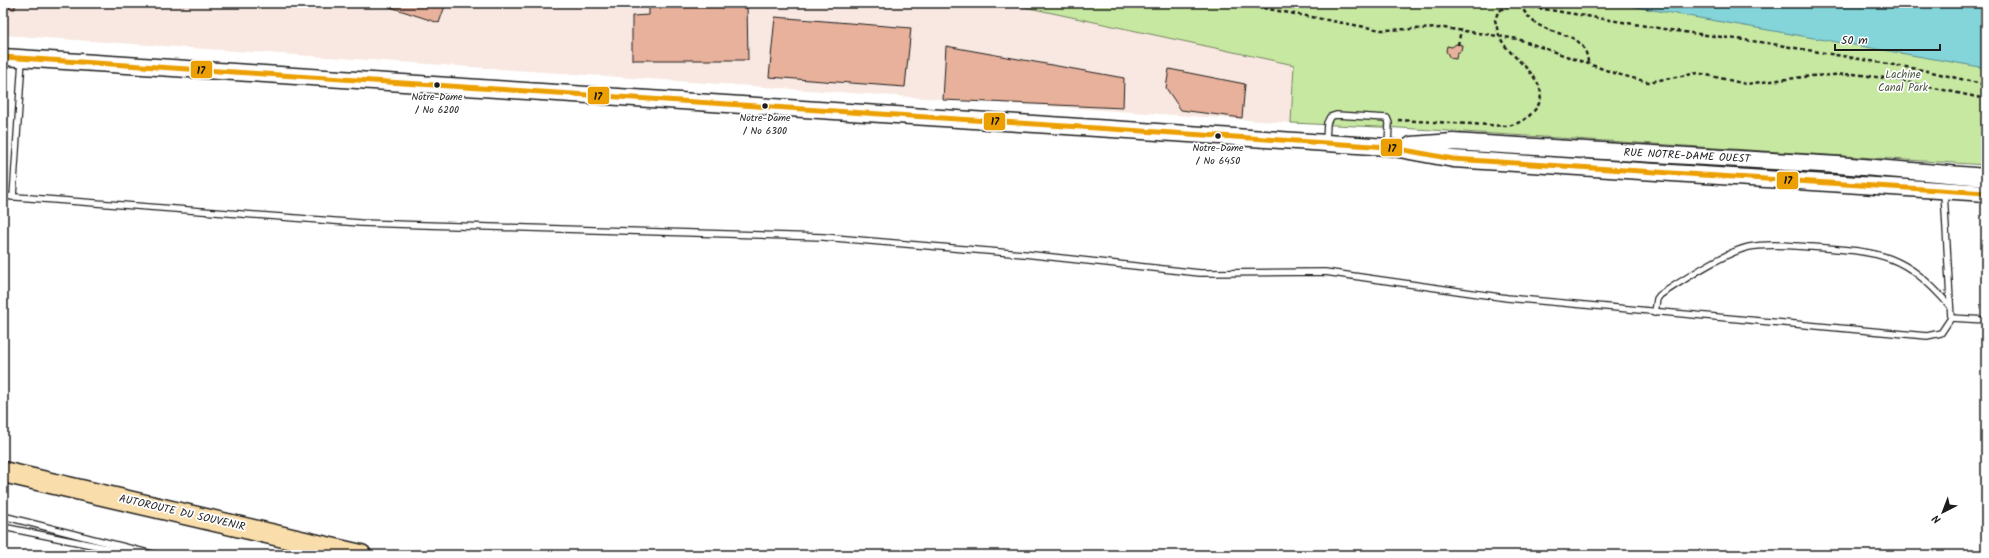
<svg xmlns="http://www.w3.org/2000/svg" width="1989" height="558" viewBox="0 0 1989 558" font-family="Kalam,sans-serif">
  <rect width="100%" height="100%" fill="#fff"/>
  <filter id="ink" filterUnits="userSpaceOnUse"><feTurbulence type="fractalNoise" baseFrequency=".025" numOctaves="2"/><feDisplacementMap in="SourceGraphic" scale="8" xChannelSelector="R" yChannelSelector="G"/><feConvolveMatrix kernelMatrix="1 2 1 2 8 2 1 2 1" color-interpolation-filters="sRGB"/></filter>
  <g filter="url(#ink)">
    <path fill="#f8e8e1" d="M3,3h1003l288,62 -3,58 -1288,-88z"/>
    <path fill="#c7e8a1" stroke="#72825e" d="M1006,3h980v162l-586,-37 -109,-5 3,-58z"/>
    <path fill="#83d5da" stroke="#5a8b8e" d="M1613,3h373v65z"/>
    <g fill="#e7b19b" stroke="#1c1c1c">
      <path d="M3,3h12v6l-12,-1z"/>
      <path d="M378,3h68l-7,20z"/>
      <path d="M649,3h98l1,57h-116v-44l17,-1z"/>
      <path d="M775,17l136,11 -6,59 -136,-10z"/>
      <path d="M1456,44l6,1 -1,6 -4,2 -1,6 -6,-1 -4,-7 1,-5 5,1z"/>
      <path d="M946,46l178,32 -1,30 -180,-8z"/>
      <path d="M1169,69l76,15 -3,34 -61,-8 -15,-22z"/>
    </g>
    <g fill="none" stroke-linecap="round" stroke-linejoin="round">
      <defs>
        <g id="lane">
          <path d="M1326,141l1,-18 3,-6 6,-2 51,3 2,5 -1,24"/>
          <path d="M3,196l357,27 463,14 201,17 176,19 125,-1 182,26 420,38 14,-3 10,-15 -7,-126"/>
          <path d="M13,197l9,-137"/>
          <path d="M1655,312l2,-13 3,-4c22,-14 65,-43 89,-48 20,-4 43,-1 63,0 67,5 91,5 137,58"/>
          <path d="M1951,318l35,2"/>
          <path d="M3,516l153,39"/>
          <path d="M3,527l138,28"/>
        </g>
        <g id="secondary">
          <path d="M3,57l1385,90 65,12 533,34"/>
          <path d="M1411,145l42,-3 385,23 148,12"/>
        </g>
        <path id="highway" d="M3,472l358,83"/>
      </defs>
      <use href="#lane" stroke="#1c1c1c" stroke-width="8"/>
      <use href="#secondary" stroke="#1c1c1c" stroke-width="19"/>
      <use href="#highway" stroke="#1c1c1c" stroke-width="23"/>
      <g stroke="#1c1c1c" stroke-width="2.5" stroke-dasharray="4 3" stroke-linecap="butt">
        <path d="M1236,3l145,27 63,-2 74,11 99,35 31,8 50,-9 48,11 66,-8 42,-2 38,5 94,20"/>
        <path d="M1518,3l8,3 150,25 91,12 98,17 58,10 63,15"/>
        <path d="M1520,4c13,26 31,25 55,35 8,6 13,14 13,25"/>
        <path d="M1458,45l3,-15"/>
        <path d="M1398,120l109,6c11,-2 19,-6 26,-14 26,-27 -20,-51 -31,-71 -4,-6 -5,-14 -7,-21l3,-8 13,-9"/>
      </g>
      <use href="#lane" stroke="#fff" stroke-width="5.5"/>
      <use href="#secondary" stroke="#fff" stroke-width="16"/>
      <use href="#highway" stroke="#f9deab" stroke-width="20"/>
      <defs>
        <path id="bus-1" d="M3,57l1385,90 65,12 533,34"/>
      </defs>
      <use href="#bus-1" stroke="#fff" stroke-width="8"/>
      <use href="#bus-1" stroke="#ec9f01" stroke-width="5"/>
    </g>
  </g>
  <g fill="#1c1c1c" stroke="#fff" stroke-width="1.5">
    <circle cx="437" cy="85" r="3.5"/>
    <circle cx="765" cy="106" r="3.5"/>
    <circle cx="1218" cy="136" r="3.5"/>
  </g>
  <g text-anchor="middle" dominant-baseline="central" stroke-width="3.5" stroke-linejoin="round" paint-order="stroke">
    <g font-size="10" fill="#1c1c1c" stroke="#fff">
      <text x="437" y="97">Notre-Dame<tspan x="437" dy="13">/ No 6200</tspan></text>
      <text x="765" y="118">Notre-Dame<tspan x="765" dy="13">/ No 6300</tspan></text>
      <text x="1218" y="148">Notre-Dame<tspan x="1218" dy="13">/ No 6450</tspan></text>
    </g>
    <g font-size="11" fill="#4f5944" stroke="#fff">
      <text x="1903" y="75">Lachine<tspan x="1903" dy="13">Canal Park</tspan></text>
    </g>
    <g font-size="11" fill="#1c1c1c" stroke="#fff">
      <text transform="translate(1687 156) rotate(3)">RUE NOTRE-DAME OUEST</text>
      <text transform="translate(182 513) rotate(13)">AUTOROUTE DU SOUVENIR</text>
    </g>
  </g>
  <g stroke="#fff" stroke-width="1.5">
    <rect x="190" y="60" width="23" height="19" rx="4" fill="#ec9f01"/>
    <rect x="587" y="86" width="23" height="19" rx="4" fill="#ec9f01"/>
    <rect x="983" y="112" width="23" height="19" rx="4" fill="#ec9f01"/>
    <rect x="1380" y="138" width="23" height="19" rx="4" fill="#ec9f01"/>
    <rect x="1776" y="171" width="23" height="19" rx="4" fill="#ec9f01"/>
  </g>
  <g font-size="11" text-anchor="middle" font-weight="bold" fill="#111">
    <text x="201" y="74">17</text>
    <text x="598" y="100">17</text>
    <text x="995" y="125">17</text>
    <text x="1392" y="152">17</text>
    <text x="1788" y="184">17</text>
  </g>
  <rect width="1989" height="558" fill="none" stroke="#fff" stroke-width="16"/>
  <rect x="8" y="8" width="1973" height="542" fill="none" stroke="#1c1c1c" stroke-width="1.5" filter="url(#ink)"/>
  <g transform="translate(1943 512) rotate(222)" stroke="#ffffff" stroke-width="3" paint-order="stroke">
  <path d="M0-3L7 15L0 10L-7 15Z" fill="#1c1c1c"/>
  <text y="-6" font-size="11" font-weight="bold" text-anchor="middle" fill="#1c1c1c">N</text>
  </g>
  <path d="M1835 44v6h105v-6" fill="none" stroke="#1c1c1c" stroke-width="2"/>
  <text x="1841" y="44" font-size="12" fill="#1c1c1c" stroke="#ffffff" stroke-width="3" paint-order="stroke">50 m</text>
</svg>
